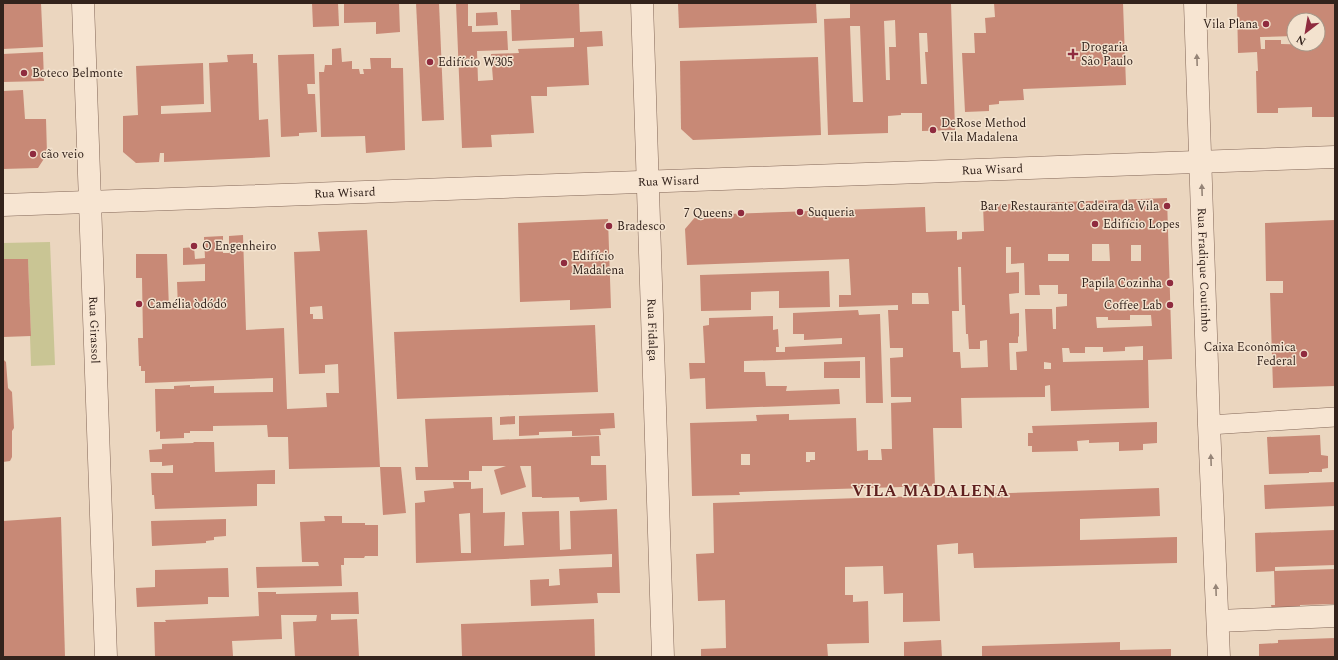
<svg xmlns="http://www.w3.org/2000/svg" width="1338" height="660" viewBox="0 0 1338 660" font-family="Spectral,serif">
  <rect width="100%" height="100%" fill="#ebd6bf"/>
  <path fill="#c9c594" d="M50,242l5,123 -24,1 -1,-30h1l-3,-76 -25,-1v-16z"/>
  <g fill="#c88976" fill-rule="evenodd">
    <path d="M3,3h38l2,44 -40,2z"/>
    <path d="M312,3h26l1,23 -26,1z"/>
    <path d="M344,3h55l1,29 -24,2v-12l-32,1z"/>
    <path d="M416,3h23l5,117 -22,1z"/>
    <path d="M456,3h12v23h4v6l35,-1 1,19 -31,1 1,30 15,-1 -2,-26 28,-1 -1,-4 56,-2v-9l-62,3 -1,-31h9v-7h59l1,29 22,-1 1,15 -16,1 2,38 -42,2v9h-16l3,37 -43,2 1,12 -30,1z"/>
    <path d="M678,3h138l1,20 -138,5z"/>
    <path d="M850,3h101l4,127 -33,1v-18h-21v2l-13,1v17l-60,2 -4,-116 26,-1zM895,20l1,27h-7l1,33h-4l-2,-59zM850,26h10l3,76h-10zM919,33h8l1,19h-3l2,32h-6z"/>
    <path d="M994,3h129l3,82 -103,4 1,11 -25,1v3l-10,1v6l-24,1 -3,-59h13l-1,-20h12l-1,-15 10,-1z"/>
    <path d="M1335,3v114h-23v-10l-34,1v5h-21l-1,-42h2l-1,-19 -19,1 -1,-49zM1294,20h24l1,25 -38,-1v-4h-16v9h-4l-1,-12 34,-1z"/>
    <path d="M497,12l1,13 -22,1v-13z"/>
    <path d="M341,48l1,14 10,-1v8h7l1,5h4l-1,-5h8l-1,-11h21v10h12l2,82 -39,3 -1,-17 -44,1 -2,-65h5l1,-7h7v-16z"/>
    <path d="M43,52l1,29 -41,1v-28z"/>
    <path d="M253,54v9h4l2,57 9,-1 2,38 -106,5v-9h-4l-1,9 -23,1 -13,-11v-36l15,-1 -2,-49 67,-3 1,41 -43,2v8l50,-2 -2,-49 19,-1 -1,-7z"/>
    <path d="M314,54l1,30h-8l1,10h7l2,38 -18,1v3l-18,1 -3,-82z"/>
    <path d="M818,57l3,78 -128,5 -12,-11 -1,-68z"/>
    <path d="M23,90l2,29h21l1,35 -9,14 -35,1v-78z"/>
    <path d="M1167,198l5,161 -24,1 1,48 -98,3 -1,-26 -5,1v11l-84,1 1,30h-29l2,58 -196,6 1,3 -48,1 -2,-73 67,-2 -1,-6 33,-1v6l67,-2 1,33 11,-1v10h14l-1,-11h11l-1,-46 20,-1v-5h-20l-1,-39 13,-1v-9h-13l-2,-38h10v-5l-59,2v-12h12l-2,-36 -162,6 -2,-36 12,-14 228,-8 1,25 31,-1v9l5,-1v-7l22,-1 -1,-26zM1092,244h17l1,17h-18zM1131,245h10v16h-10zM1006,247h5v17l13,-1 1,32h15l-1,-10h19v9h9v12l-11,1v22h-3l-1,-20h-27l2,42 -11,1 1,18h-7l-1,-27h9v-7l1,1v-24l-9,1 -1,-20 10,-1v-21l-13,1zM1048,254h21v7h-21zM958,267h3l1,38h3l1,29h2l1,15h11v-8l7,-1 1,27 -27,1 -1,-16h-7l-1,-41h7zM912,293h16l1,11h-17zM1130,315h21l1,11 -55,2 -1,-11h12v3h22zM1143,346v14l-80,2 -1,-14h7l1,5h15v-6h18v5l22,-1v-4zM1044,362l7,1v6h-7zM806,452h9v8h-5v2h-4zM741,454h9v11h-9z"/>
    <path d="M608,219l3,89 -41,2v-10l-50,2 -2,-79z"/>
    <path d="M1335,220v166l-62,2 -3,-95h13v-12h-17l-1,-58z"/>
    <path d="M367,230l13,237 -91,2 -1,-32h-20l-1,-12 -54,1v5h-23v2h-6v5l-24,1v-8l-4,1 -1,-43h19v-3l16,-1v2l24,-1v7l59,-1v-14l-128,5v-12h-4v-5h-2l-1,-28h5l-1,-60h-6v-24h31l2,55 9,-1 -1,-26 28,-1v-17l-22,1v-17l11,-1 1,12 10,-1 -1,-21 19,-1v17h6v-17l14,-1 3,95 38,-2 3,81 40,-2 -1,-14h13l-1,-29 -13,1v8l-26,1 -5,-122 26,-1 -2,-19zM322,306l1,13h-10v-5h-3v-7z"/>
    <path d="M3,259h25l3,77 -28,1z"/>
    <path d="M829,271l1,36 -51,1v-17l-28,1v18l-50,1 -1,-36z"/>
    <path d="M858,310l1,5 21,-1 3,89h-17l-1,-46 -121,4v11h21l1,14h21l-1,5 53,-2 1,15 -134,5 -1,-31 -15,1 -1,-16h16l-2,-37 6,-1v-7l64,-2v14l5,-1 1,18h-3v5h9v-5l57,-3v-6l-38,2v-6h-11v-21z"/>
    <path d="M595,325l3,67 -201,7 -3,-67z"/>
    <path d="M3,359l3,3 2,26 4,4 2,36 -2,3v26l-2,4 -7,1z"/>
    <path d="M860,361v17h-36v-16z"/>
    <path d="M614,413l1,15 -15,1 1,6 -29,1v-5l-33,1v3l-20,1v-20z"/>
    <path d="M515,416v8l-15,1v-8z"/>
    <path d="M492,417l1,23 106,-4 1,20h-9v9h15l1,35 -27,2 -1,-5 -37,1v-1h-10l-1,-31h-11l6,21 -25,8 -7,-25 12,-4h-24v5h-13v9h-53l-1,-13h13l-3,-48z"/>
    <path d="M1157,422v21l-14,1v6l-24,1v-9l-30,1v-3l-12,1 1,10 -46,1v-6h-4v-13h5l-1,-7z"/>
    <path d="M1320,435l1,20 7,1v12l-6,1v3h-13v1l-40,1 -2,-37z"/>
    <path d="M194,442h20l1,30 60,-2v14h-18v22l-102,3 -1,-14h-2l-1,-22h22v-8l-11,1v-4h-12l-1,-12 13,-1v-5l31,-1z"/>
    <path d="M380,467h21l5,46 -23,2z"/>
    <path d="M453,482h18v7l12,-1v25l22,-1 -1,34 20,-1 -2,-33 37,-1 1,39 11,-1 -1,-38 47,-2 3,84h-23l1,10 -67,3 -1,-26 19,-1v7l11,-1 -1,-16 53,-2v-13l-196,9 -1,-60 10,-1 -1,-11 30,-3zM470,513l1,40h-10l-2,-39z"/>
    <path d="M1335,482v24l-70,3 -1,-24z"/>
    <path d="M1159,488l1,28 -80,3v21l97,-3v26l-203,5 -1,-15 -15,1v-11l-21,2 3,76 -37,1v-29l-19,1 -1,-28 -38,1v28h8v7l15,-1 1,42 -42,1 1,13h-127v-8l25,-1 -1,-48 -27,1 -2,-47 18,-1 -1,-50z"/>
    <path d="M324,516h18v7h23v2h13v31h-13l-1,2h-20v7h-3l1,21 -85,2 -1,-21 63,-1 -1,-4h-16l-2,-40 25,-1z"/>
    <path d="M61,517l4,140h-62v-136z"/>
    <path d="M226,519v17l-12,1v3l-8,1v2l-54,3 -1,-25z"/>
    <path d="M1335,530v35l-60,2v4l-19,1 -1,-39z"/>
    <path d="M228,568l1,29h-21v7l-71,3 -1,-19 19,-1v-17z"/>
    <path d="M1335,569v35l-35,1v4l-28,1 -1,-5h4l-1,-34z"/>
    <path d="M258,592h18v2l82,-2 1,22h-28v6l26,-1 2,38h-64l-2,-35 23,-1 1,-6h-36l1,24 -50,2 1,15 -78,1 -1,-35h12l-1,-2 96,-4h-2z"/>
    <path d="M594,619l1,38h-133l-1,-33z"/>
    <path d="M1335,638v19h-76v-13l19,-1v-3z"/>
    <path d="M941,640l1,17h-38v-15z"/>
    <path d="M1120,642v8l51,-1v8h-189v-11z"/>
  </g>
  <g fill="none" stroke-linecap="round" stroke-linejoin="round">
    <defs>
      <path id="service" d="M1209,425l126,-8"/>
      <g id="minor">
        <path id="s1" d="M83,3l23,654"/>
        <path id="s2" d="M642,3l21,654"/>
        <path id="s3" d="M1195,3l14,422 10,232"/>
        <path id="s4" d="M3,205l1332,-48"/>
        <path d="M1218,621l117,-5"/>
      </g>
    </defs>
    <use href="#service" stroke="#836758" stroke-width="20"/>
    <use href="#minor" stroke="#836758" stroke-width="23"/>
    <use href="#service" stroke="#f7e5d2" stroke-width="19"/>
    <use href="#minor" stroke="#f7e5d2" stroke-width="22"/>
  </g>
  <defs><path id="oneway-solid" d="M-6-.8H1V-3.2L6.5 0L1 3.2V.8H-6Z"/></defs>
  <g fill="#958477">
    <use href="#oneway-solid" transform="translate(1197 60) rotate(-92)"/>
    <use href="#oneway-solid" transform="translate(1202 190) rotate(-92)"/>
    <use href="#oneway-solid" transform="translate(1211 460) rotate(-92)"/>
    <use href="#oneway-solid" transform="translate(1216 590) rotate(-92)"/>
  </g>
  <g fill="#8f2b3f" stroke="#f3e2ce" stroke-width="1.5">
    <circle cx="1266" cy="24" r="4"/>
    <path d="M1071 48h4v4h4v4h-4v4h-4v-4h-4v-4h4z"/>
    <circle cx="430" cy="62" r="4"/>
    <circle cx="24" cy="73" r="4"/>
    <circle cx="933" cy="130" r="4"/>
    <circle cx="33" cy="154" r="4"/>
    <circle cx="1167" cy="206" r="4"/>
    <circle cx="800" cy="212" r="4"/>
    <circle cx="741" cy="213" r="4"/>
    <circle cx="1095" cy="224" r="4"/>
    <circle cx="609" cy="226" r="4"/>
    <circle cx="194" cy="246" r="4"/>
    <circle cx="564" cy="263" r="4"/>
    <circle cx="1170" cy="283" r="4"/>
    <circle cx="139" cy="304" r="4"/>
    <circle cx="1170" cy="305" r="4"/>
    <circle cx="1304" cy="354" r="4"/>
  </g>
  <g text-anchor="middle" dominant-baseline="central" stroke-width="3" stroke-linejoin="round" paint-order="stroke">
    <g font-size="12" fill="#33231c" stroke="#f3e2ce" text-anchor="start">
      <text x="1258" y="24" text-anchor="end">Vila Plana</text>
      <text x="1081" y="47">Drogaria<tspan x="1081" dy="14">São Paulo</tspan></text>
      <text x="438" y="62">Edifício W305</text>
      <text x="32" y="73">Boteco Belmonte</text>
      <text x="941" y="123">DeRose Method<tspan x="941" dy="14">Vila Madalena</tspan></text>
      <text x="41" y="154">cão veio</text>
      <text x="1159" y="206" text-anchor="end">Bar e Restaurante Cadeira da Vila</text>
      <text x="808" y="212">Suqueria</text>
      <text x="733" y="213" text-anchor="end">7 Queens</text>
      <text x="1103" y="224">Edifício Lopes</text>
      <text x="617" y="226">Bradesco</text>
      <text x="202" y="246">O Engenheiro</text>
      <text x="572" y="256">Edifício<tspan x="572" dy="14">Madalena</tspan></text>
      <text x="1162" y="283" text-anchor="end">Papila Cozinha</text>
      <text x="147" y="304">Camélia òdódó</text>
      <text x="1162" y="305" text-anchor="end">Coffee Lab</text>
      <text x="1296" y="347" text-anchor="end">Caixa Econômica<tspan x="1296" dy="14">Federal</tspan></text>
    </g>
    <g font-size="12" fill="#33231c" stroke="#f3e2ce">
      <text stroke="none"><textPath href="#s4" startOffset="990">Rua Wisard</textPath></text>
      <text stroke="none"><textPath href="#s4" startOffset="666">Rua Wisard</textPath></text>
      <text stroke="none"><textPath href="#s4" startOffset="342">Rua Wisard</textPath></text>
      <text stroke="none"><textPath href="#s3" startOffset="267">Rua Fradique Coutinho</textPath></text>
      <text stroke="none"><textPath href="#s1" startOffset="327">Rua Girassol</textPath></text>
      <text stroke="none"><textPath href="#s2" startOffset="327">Rua Fidalga</textPath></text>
    </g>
    <g font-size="16" font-weight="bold" letter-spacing="1" fill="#5e1f1e" stroke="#f3e2ce">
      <text x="931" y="491">VILA MADALENA</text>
    </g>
  </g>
  <rect width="1338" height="660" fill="none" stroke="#33231c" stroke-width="8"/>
  <g transform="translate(1306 32) rotate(211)"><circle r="19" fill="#f3e2ce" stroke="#a69687"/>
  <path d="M0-3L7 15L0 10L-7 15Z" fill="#8f2b3f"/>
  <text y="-6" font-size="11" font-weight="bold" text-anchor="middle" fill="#33231c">N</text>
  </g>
</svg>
